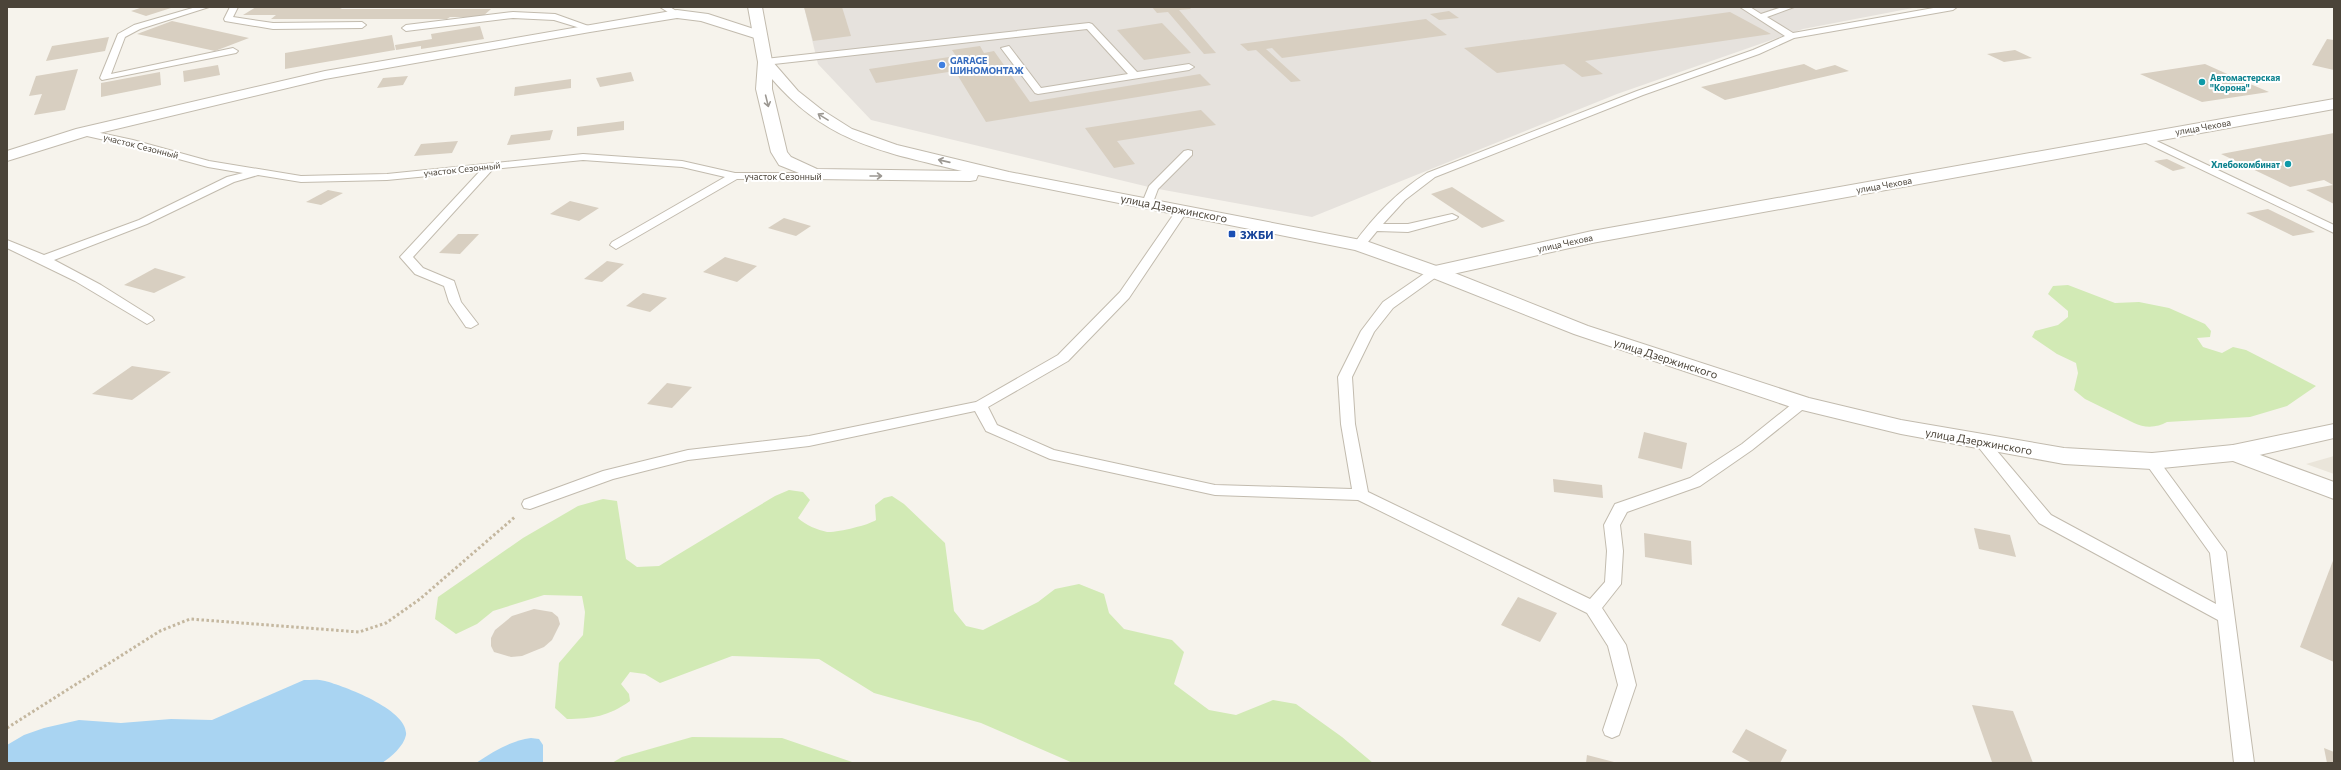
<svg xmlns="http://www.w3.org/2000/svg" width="2341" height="770" viewBox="0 0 2341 770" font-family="Commissioner,sans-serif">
  <rect width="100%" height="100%" fill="#f6f3ec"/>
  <path fill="#eae5da" d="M2334,456v18l-28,-10z"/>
  <path fill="#e6e2dd" d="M804,7h1114l-115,22 -186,65 -305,123 -159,-29 -282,-68 -53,-56z"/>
  <g fill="#d2eab5">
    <path d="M2068,285l47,18 24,-1 30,6 36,16 6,7 -1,6 -13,1 6,9 19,6 11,-6 13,3 70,36 -29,20 -37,11 -83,5c-10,6 -23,6 -33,1l-49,-24 -11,-9 4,-17 -2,-10 -19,-9 -25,-17 3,-6 23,-6 10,-8v-6l-20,-17 5,-8z"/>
    <path d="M789,490l14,2 7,8 -12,18c7,7 20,12 29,14 9,1 42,-7 49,-12l-1,-15 9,-7 8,-2 12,8 41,39 9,68 12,15 17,4 55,-28 17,-13 24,-5 25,10 5,19 15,16 48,11 12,12 -10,32 35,26 27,5 37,-15 23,4 46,33 31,26h-300l-92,-40 -107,-30 -55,-34 -87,-3 -72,27 -15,-9 -15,-2 -9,12 8,10 1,7c-21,15 -38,18 -63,18l-12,-11 4,-45 24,-28 2,-23 -3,-16 -38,-1 -51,16 -16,13 -21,10 -21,-15 3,-22 85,-59 55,-32 25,-7 14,2 9,58 11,8 22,-1 116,-70z"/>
    <path d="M692,737l90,1 73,25h-243l10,-6z"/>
  </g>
  <g fill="#a9d4f2">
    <path d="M304,680c7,0 14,-1 21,1 19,5 84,29 81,54 -2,11 -15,22 -24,28h-375v-18l17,-10 20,-7 35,-8 42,3 50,-4 41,1z"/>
    <path d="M531,738l8,1 4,6v18h-67c18,-12 34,-22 55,-25z"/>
  </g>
  <g fill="#d8cfc1">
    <path d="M143,7h24l4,1 -25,8 -15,-5z"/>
    <path d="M256,7h88l-4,2h151l-9,8h-32l-3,2h-176l5,-4h-33z"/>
    <path d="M804,7h38l9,29 -38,5z"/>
    <path d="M1152,7h37l2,2 -12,1 37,43 -12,1 -36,-42 -11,1z"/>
    <path d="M1449,11l10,7 -20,2 -9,-6z"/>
    <path d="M1730,12l41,22 -186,27 18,13 -21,3 -18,-13 -67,9 -33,-25z"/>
    <path d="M1426,19l21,16 -165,23 -10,-10 -6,1 35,32 -10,1 -35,-32 -8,1 -8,-7z"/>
    <path d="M172,21l77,17 -34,13 -78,-17z"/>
    <path d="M1162,23l29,30 -47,7 -27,-30z"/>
    <path d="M480,26l4,13 -63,10v-3l-25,4 -1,-5 37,-6 -1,-5z"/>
    <path d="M392,35l3,15 -110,19v-16z"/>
    <path d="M109,37l-4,14 -59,10 6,-15z"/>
    <path d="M2327,39l7,1v30l-22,-5z"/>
    <path d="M980,46l4,7 10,-2 36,51 170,-28 11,11 -225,37 -31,-51 -79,12 -7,-14 87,-13 -4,-6z"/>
    <path d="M2015,50l17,8 -28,4 -17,-8z"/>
    <path d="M1804,64l12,6 19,-5 14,6 -124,29 -24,-13z"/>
    <path d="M2205,64l29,13 35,15 -67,10 -62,-28z"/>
    <path d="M218,65l2,10 -36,7 -1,-11z"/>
    <path d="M78,69l-13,41 -31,5 8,-21 -13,2 7,-20z"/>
    <path d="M160,72l1,13 -60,12v-14z"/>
    <path d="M631,72l3,9 -34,6 -4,-9z"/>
    <path d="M408,76l-5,9 -26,3 6,-10z"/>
    <path d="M571,79v9l-57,8 1,-9z"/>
    <path d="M1201,110l15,15 -99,16 18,23 -21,4 -29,-40z"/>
    <path d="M624,121v9l-47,6v-9z"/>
    <path d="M553,130l-3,10 -43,5 4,-10z"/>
    <path d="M2334,133v71l-28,-14 27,-5 -9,-5 -34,7 -69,-33z"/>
    <path d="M458,141l-6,12 -38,3 7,-12z"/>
    <path d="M2167,159l19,9 -13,3 -19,-10z"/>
    <path d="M1452,187l53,34 -23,7 -51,-34z"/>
    <path d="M328,190l15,3 -22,12 -15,-3z"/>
    <path d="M570,201l29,7 -20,13 -29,-7z"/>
    <path d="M2268,209l47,23 -22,4 -47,-23z"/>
    <path d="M784,218l27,8 -15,10 -28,-8z"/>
    <path d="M458,234h21l-19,20 -21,-1z"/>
    <path d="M725,257l32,9 -20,16 -34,-10z"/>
    <path d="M607,261l17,3 -22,18 -18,-3z"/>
    <path d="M155,268l31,9 -32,16 -30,-8z"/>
    <path d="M643,293l24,5 -17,14 -24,-6z"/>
    <path d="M132,366l39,6 -39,28 -40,-6z"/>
    <path d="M667,383l25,4 -20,21 -25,-4z"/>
    <path d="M1644,432l43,11 -5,26 -44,-11z"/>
    <path d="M1553,479l49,6 1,13 -49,-6z"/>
    <path d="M1974,528l36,7 6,22 -37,-8z"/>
    <path d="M1644,533l47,8 1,24 -47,-8z"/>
    <path d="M2334,558v104l-34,-15z"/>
    <path d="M1518,597l39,16 -17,29 -39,-17z"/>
    <path d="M534,609l18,3 6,5 2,7 -8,16 -8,7 -22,9 -11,1 -17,-5 -3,-6v-8l4,-8 17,-14z"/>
    <path d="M1972,705l41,6 20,52 -41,-1z"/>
    <path d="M1746,729l41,21 -7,13h-28l-20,-11z"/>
    <path d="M2324,748l10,4v11h-7z"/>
    <path d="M1587,755l27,7v1h-28z"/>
  </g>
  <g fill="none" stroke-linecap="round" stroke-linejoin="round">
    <defs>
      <g id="service">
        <path d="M196,7h13l-69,22 -15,8 -14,37 122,-26 5,3 -2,2 -134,27 -2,-2 18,-44 16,-9z"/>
        <path d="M230,7h8l-5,10 40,6 89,-1 4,3 -4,3 -89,1 -48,-8 -1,-2z"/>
        <path d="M660,7h10l11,7 -7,2z"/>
        <path d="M1740,7h10l11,7 21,-7h12l-27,10 26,16 146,-26h18l-4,3 -159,28 -35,16 -116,41 -208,82 -30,23 -22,24h25l44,-10 6,3 -2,2 -48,13 -31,-1 -14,17h-8l-2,-3c20,-28 45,-54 74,-72l210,-82 116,-41 32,-14z"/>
        <path d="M513,12l42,2 39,14 -4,3 -36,-11 -41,-2 -107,13 -4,-3 4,-3z"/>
        <path d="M1089,23l3,1 45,48 52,-8 5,3 -5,3 -151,24 -3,-1 -34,-45 8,-2 32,42 87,-14 -41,-45 -322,36 -5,-3 5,-3z"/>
        <path d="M82,129l51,11 76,21 92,15 86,-2 196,-20 99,7 53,12h89l5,3 -5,3h-87l-121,70 -6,-4 2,-3 113,-65 -43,-10 -99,-7 -90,9 -80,88 10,11 31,13 7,21 17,22 -7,4 -5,-1 -17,-25 -5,-16 -29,-12 -15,-17 80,-86 -93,9 -86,2 -43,-7 -24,7 -87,42 -93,36 47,25 51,32 2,3 -7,4 -72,-43 -68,-33v-8l37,15 95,-35 88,-43 16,-4 -35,-6 -81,-22 -49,-11 -1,-2z"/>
        <path d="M2144,135l190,90v8l-194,-93v-4z"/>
        <path d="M1188,150l4,1v4l-34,34 -6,16h-8l-2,-2 7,-17 35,-35z"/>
        <path d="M1182,207l6,3 -59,88 -61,63 -80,46 9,18 57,25 161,35 137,4 -11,-65 -3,-47 23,-46 22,-29 48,-33h8l2,3 -2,3 -46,33 -19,24 -22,45 3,47 13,68 222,107 15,-17 2,-31 -3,-26 11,-21 75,-26 52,-34 55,-44h10l2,3 -2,3 -55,44 -52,36 -73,26 -7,13 3,26 -2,33 -19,24 24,37 10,40 -17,50 -7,3 -7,-3 -2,-5 15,-45 -10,-39 -21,-33 -229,-113 -143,-5 -165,-36 -64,-28 -11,-20 -166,35 -121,14 -75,19 -83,30 -6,-1 -2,-4 2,-4 79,-29 85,-21 121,-14 167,-34 82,-47 62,-63 58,-84z"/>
        <path d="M1981,436l5,2 65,77 165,89 -6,-51 -66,-92 3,-3h10l69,94 28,211h-20l-16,-143 -179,-97 -63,-79 -2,-3 2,-3z"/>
      </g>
      <g id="minor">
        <path d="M677,10l31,4 55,18 2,3 -7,4 -57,-18 -24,-3 -87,14 -265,47 -238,57 -80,25v-10l69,-22 249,-58z"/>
        <path d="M2334,99v10l-742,134 -157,35 -7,-2 -3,-4 3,-4 7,-2 157,-35z"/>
        <path d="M2233,445l101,37v17l-109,-41 -4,-5 4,-5z"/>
      </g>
      <path id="tertiary" d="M748,7h14l10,54 26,30 24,19 30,19 45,16 112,27 357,69 76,27 146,58 221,72 92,22 163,28 88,5 81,-8 101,-21v14l-101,23 -81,8 -88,-5 -163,-30 -107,-26 -220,-74 -146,-58 -73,-26 -377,-75 -2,5 -6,1 -156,-2 -35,-14 -8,-13 -15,-63 2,-27zM772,79c55,64 112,73 190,92l-145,-2 -26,-12 -4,-5 -15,-63z"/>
    </defs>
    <use href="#service" stroke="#c2bbae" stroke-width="2"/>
    <use href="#minor" stroke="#c2bbae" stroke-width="2"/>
    <use href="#tertiary" stroke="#c2bbae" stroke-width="2"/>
    <path stroke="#c4b79f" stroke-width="3" stroke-dasharray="2.5 2.5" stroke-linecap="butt" d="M7,728l153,-97 30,-12 169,13 27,-9 34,-24 96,-83"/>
    <use href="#service" fill="#fff" fill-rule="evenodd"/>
    <use href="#minor" fill="#fff" fill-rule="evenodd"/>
    <use href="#tertiary" fill="#fff" fill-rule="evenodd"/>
  </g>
  <defs><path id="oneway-shaft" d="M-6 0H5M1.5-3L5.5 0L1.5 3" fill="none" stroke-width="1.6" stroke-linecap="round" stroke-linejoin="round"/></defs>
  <g stroke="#9c9892">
    <use href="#oneway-shaft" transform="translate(767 101) rotate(76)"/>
    <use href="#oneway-shaft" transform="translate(823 117) rotate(-148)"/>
    <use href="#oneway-shaft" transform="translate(944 161) rotate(-167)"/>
    <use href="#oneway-shaft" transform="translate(876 176)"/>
  </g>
  <circle fill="#3f7fe0" stroke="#fff" stroke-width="1.5" cx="942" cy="65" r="4"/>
  <g fill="#0f9aa8" stroke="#fff" stroke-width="1.5">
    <circle cx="2202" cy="82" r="4"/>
    <circle cx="2288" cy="164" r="4"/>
  </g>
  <rect fill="#1a4fb4" stroke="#fff" stroke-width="1.5" x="1228" y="230" width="8" height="8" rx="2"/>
  <g text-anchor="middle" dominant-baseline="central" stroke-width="4" stroke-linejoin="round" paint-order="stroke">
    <g font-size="9" font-weight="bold" fill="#366cbe" stroke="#fff" text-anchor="start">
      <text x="950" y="60">GARAGE<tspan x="950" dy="10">ШИНОМОНТАЖ</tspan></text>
    </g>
    <g font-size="9" font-weight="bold" fill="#0d838f" stroke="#fff" text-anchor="start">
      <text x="2210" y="77">Автомастерская<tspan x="2210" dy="10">"Корона"</tspan></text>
      <text x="2280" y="164" text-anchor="end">Хлебокомбинат</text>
    </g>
    <g font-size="9" fill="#4b4439" stroke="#fff">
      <text transform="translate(2203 127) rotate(-10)">улица Чехова</text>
      <text transform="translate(141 146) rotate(14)">участок Сезонный</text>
      <text transform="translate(462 169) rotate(-6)">участок Сезонный</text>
      <text x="783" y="176">участок Сезонный</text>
      <text transform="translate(1884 185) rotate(-10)">улица Чехова</text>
      <text transform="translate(1565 243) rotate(-12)">улица Чехова</text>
    </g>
    <g font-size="11" fill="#4b4439" stroke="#fff">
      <text transform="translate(1174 208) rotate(11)">улица Дзержинского</text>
      <text transform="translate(1666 358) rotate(18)">улица Дзержинского</text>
      <text transform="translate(1979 441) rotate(10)">улица Дзержинского</text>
    </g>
    <g font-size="11" font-weight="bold" fill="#164399" stroke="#fff" text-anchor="start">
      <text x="1240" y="234">ЗЖБИ</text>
    </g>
  </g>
  <rect width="2341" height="770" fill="none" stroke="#4b4439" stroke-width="16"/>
</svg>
